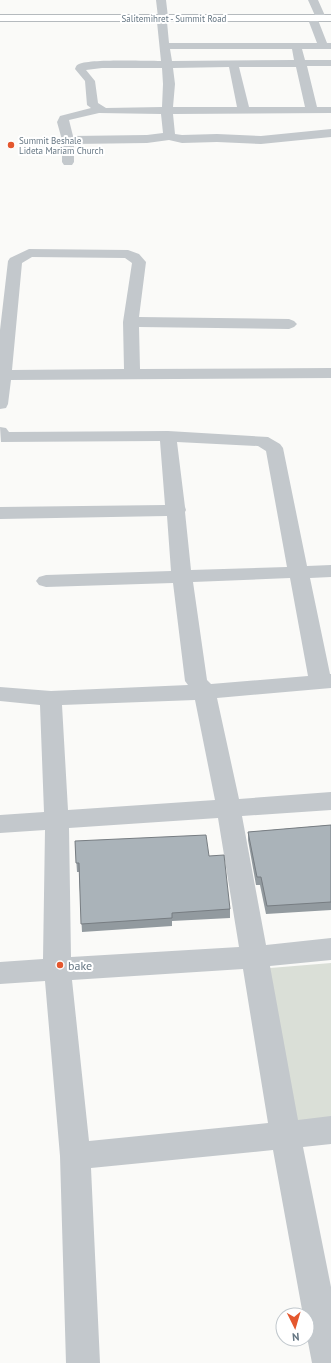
<svg xmlns="http://www.w3.org/2000/svg" width="331" height="1363" viewBox="0 0 331 1363" font-family="'PT Sans',sans-serif">
  <rect width="100%" height="100%" fill="#fafaf8"/>
  <path fill="#dadfd7" d="M331,963v166l-43,3 -30,-163z"/>
  <g fill="none" stroke-linecap="round" stroke-linejoin="round">
    <defs>
      <rect id="primary" x="0" y="15" width="331" height="6"/>
    </defs>
    <use href="#primary" stroke="#b5babe" stroke-width="2"/>
    <g fill="#c3c8cc" fill-rule="evenodd">
      <path d="M156,0h10l2,17 -4,3 3,2 2,21h148l-8,-21 2,-2h6l-9,-20h10l8,18 -2,2h-6l9,23h4v6h-29l3,11h26v6h-24l10,41h14v6l-158,1 2,20 7,1 35,-1 44,2 70,-7v8l-70,7 -44,-2 -35,1 -13,-3 -22,3 -73,1v18l-2,3h-8l-2,-3v-22l-5,-18 3,-6 31,-8 -4,-3 -2,-24 -10,-12c1,-2 1,-4 4,-5 12,-5 66,-3 82,-3l-4,-39 4,-3 -3,-2zM170,49h122l2,11 -122,1zM229,67l8,40h-64l2,-23 -2,-16zM239,67h57l9,40h-56zM102,68h60l1,16 -1,23 -56,1 -8,-5 -3,-22 -9,-11zM99,113l62,1 2,19 -16,2 -74,1 -4,-16z"/>
      <path d="M29,249l99,1 11,4 7,8 -7,55 150,2 5,2 3,3 -3,3 -5,2 -150,-2 1,42 191,-1v10l-320,2 -3,24 -2,4 -6,1v-79l8,-69 2,-3zM32,257l93,1 7,5 -9,59 1,47 -112,1 10,-107z"/>
      <path d="M0,427l6,1 3,4 159,-1 100,6 12,7 3,4 24,118 24,-1v12l-21,1 20,96h1v14l-114,10 22,101 92,-7v18l-89,6 24,129 65,-7v22l-61,6 28,154 33,-4v28l-28,3 28,140v76h-19l-5,-26v-22h-4l-30,-165 -182,18 9,195h-34l-6,-207 -15,-175 -45,3v-22l43,-3 2,-129 -45,3v-18l44,-3 -4,-107 -40,-4v-14l51,4 137,-6 -3,-4 -12,-98 -127,4 -7,-2 -3,-4 3,-4 7,-2 125,-4 -4,-55 -167,3v-12l165,-2 -5,-64 -159,1zM177,442l81,4 8,5 21,116 -96,3 -6,-58 1,-2 -1,-3zM290,578l18,98 -97,8 -4,-4 -14,-98zM195,700l20,100 -147,10 -6,-105zM218,818l21,129 -168,10 -2,-129zM243,969l25,154 -179,18 -17,-161z"/>
    </g>
    <use href="#primary" fill="#fff" fill-rule="evenodd"/>
  </g>
  <g fill="#929a9f">
    <path d="M331,825v85l-65,4 -6,-29h-4l-8,-45v-8z"/>
    <path d="M75,841l134,15 21,53v9l-58,3v5l-90,6 -3,-60h-2z"/>
  </g>
  <g fill="#aab3b9" stroke="#777d82">
    <path d="M331,825v77l-64,4 -6,-29h-4l-9,-45z"/>
    <path d="M206,835l3,21 15,-1 6,54 -58,4v5l-91,6 -2,-61h-3l-1,-22z"/>
  </g>
  <g fill="#e4572e" stroke="#fff" stroke-width="1.5">
    <circle cx="11" cy="145" r="4"/>
    <circle cx="60" cy="965" r="4"/>
  </g>
  <g text-anchor="middle" dominant-baseline="central" stroke-width="4" stroke-linejoin="round" paint-order="stroke">
    <g font-size="9" fill="#657683" stroke="#fff">
      <text x="174" y="18">Salitemihret - Summit Road</text>
    </g>
    <g font-size="9" fill="#657683" stroke="#fff" text-anchor="start">
      <text x="19" y="140">Summit Beshale<tspan x="19" dy="10">Lideta Mariam Church</tspan></text>
    </g>
    <g font-size="12" fill="#657683" stroke="#fff" text-anchor="start">
      <text x="68" y="965">bake</text>
    </g>
  </g>
  <g transform="translate(295 1327) rotate(175)"><circle r="19" fill="#ffffff" stroke="#c1c8cd"/>
  <path d="M0-3L7 15L0 10L-7 15Z" fill="#e4572e"/>
  <text y="-6" font-size="11" font-weight="bold" text-anchor="middle" fill="#657683">N</text>
  </g>
</svg>
